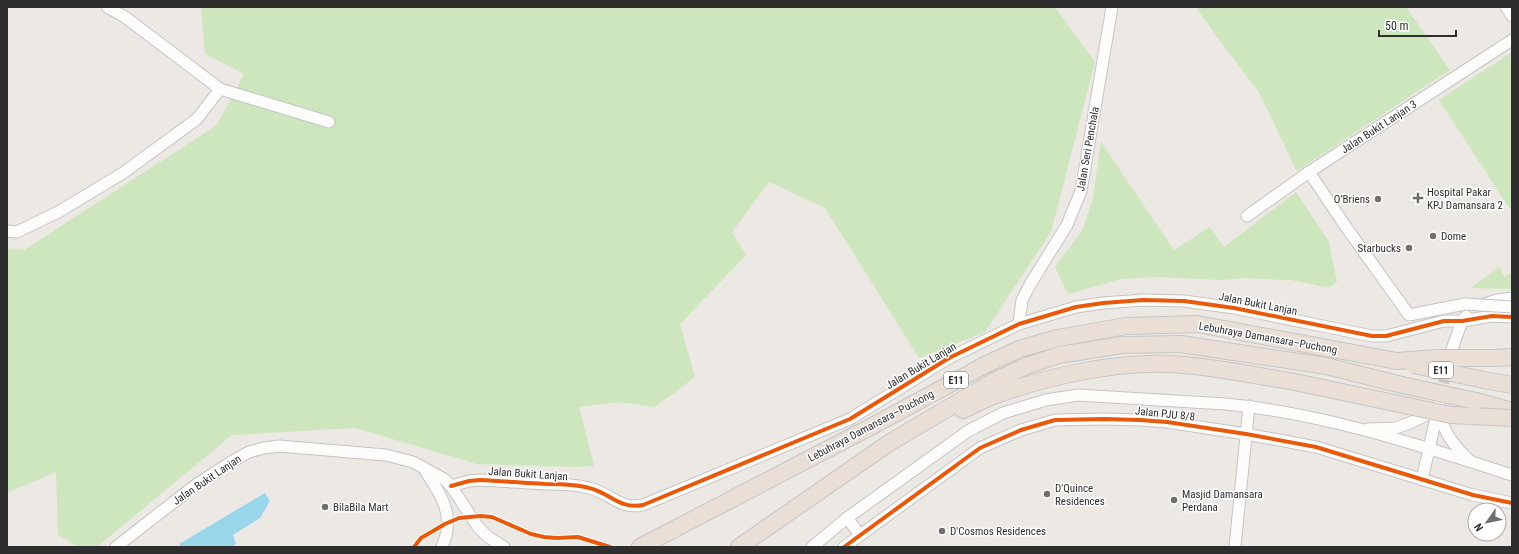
<svg xmlns="http://www.w3.org/2000/svg" width="1519" height="554" viewBox="0 0 1519 554" font-family="'Roboto Condensed',sans-serif">
  <rect width="100%" height="100%" fill="#ece8e4"/>
  <g fill="#cee6be">
    <path d="M201,7h854l40,55 -44,170 -66,100 -66,26 -94,-150 -56,-26 -37,50 14,23 -66,69 15,53 -40,30 -37,-5 -39,5 15,59 -20,1 -97,-3 -122,-36 -123,7 -135,112h-18l-21,-12 -2,-63 -49,21v-245l17,2 193,-125 27,-51 -39,-20z"/>
    <path d="M1196,7h210l44,63 -153,101 -39,-80 -41,-54z"/>
    <path d="M1512,52v160l-73,-112z"/>
    <path d="M1101,142l73,108 36,-23 14,20 72,-55 33,50 8,40 -6,5 -10,-1 -31,-6 -48,-2 -18,2 -67,-3 -36,2 -53,15 -13,-27 28,-38 10,-31z"/>
    <path d="M1499,267l6,10 7,-5v17l-41,-1z"/>
  </g>
  <path fill="#99d6ec" d="M265,493l5,8 -10,17 -27,17 3,9 -5,3h-49l-3,-3z"/>
  <g fill="none" stroke-linecap="round" stroke-linejoin="round">
    <path stroke="#c6c3c0" stroke-width="11" stroke-dasharray="11 5.5" stroke-linecap="butt" d="M1440,399l8,-34"/>
    <defs>
      <g id="minor">
        <path d="M107,7l18,10 95,72 109,33"/>
        <path d="M1506,7l6,9"/>
        <path d="M1309,172l37,55"/>
        <path d="M1247,216l62,-44 203,-132"/>
        <path d="M7,231l10,1 43,-21 63,-38 74,-54 23,-30"/>
        <path d="M1482,305l15,-5 15,-2"/>
        <path d="M1019,324l3,-24 9,-17 36,-58 14,-34 31,-184"/>
        <path d="M1451,352l11,-31 4,-5"/>
        <path d="M1438,410c6,22 14,34 31,50"/>
        <path d="M1368,429l28,-1 16,-6 22,-11"/>
        <path d="M423,467c11,18 28,39 24,62 0,6 -3,12 -5,18"/>
        <path d="M1422,480l18,-80"/>
        <path d="M451,486l18,-5 11,-1c22,1 44,3 65,4 14,0 30,0 44,4 20,4 30,22 54,17l207,-86 99,-61 70,-34 57,-17 27,-4 40,-3 41,1 50,7 138,28h14l58,-15h18l30,-5 20,1"/>
        <path d="M847,518l13,17"/>
        <path d="M116,547l81,-63 34,-22 18,-10 15,-4 15,-2 107,9 27,7 31,17 7,7 27,41 10,10 16,10"/>
        <path d="M812,547l35,-29 121,-87 35,-18 43,-13 32,-5 147,9c98,9 194,41 287,71"/>
        <path d="M844,547l136,-99 41,-18 34,-10 49,-1 36,1 27,2 79,12 70,13 157,48 39,8"/>
        <path d="M1235,547l14,-141"/>
      </g>
      <g id="highway">
        <path d="M1494,358l18,-1"/>
        <path d="M1484,380l28,5"/>
        <path d="M1476,401l36,10"/>
        <path d="M963,410c11,-5 22,-11 33,-15 56,-20 129,-36 188,-30 37,3 74,11 111,17"/>
        <path d="M640,547l238,-124 107,-58 34,-16 39,-11 68,-12 71,-2 200,37"/>
        <path d="M739,547l150,-104 105,-62 32,-15 33,-11 63,-10 59,-1 145,22 76,19"/>
      </g>
    </defs>
    <use href="#minor" stroke="#c5c4c5" stroke-width="13"/>
    <use href="#highway" stroke="#c6c5c4" stroke-width="18"/>
    <use href="#minor" stroke="#fcfcfb" stroke-width="11"/>
    <use href="#highway" stroke="#eadfd6" stroke-width="16"/>
    <defs>
      <path id="minor-bridge" d="M1346,227l63,88 56,-11 47,3"/>
      <g id="highway-bridge">
        <path d="M1397,361l41,-3h56"/>
        <path d="M1414,365l70,15"/>
        <path d="M1295,382l156,33 61,3"/>
        <path d="M1402,385l74,16"/>
      </g>
    </defs>
    <use href="#minor-bridge" stroke="#c5c4c5" stroke-width="13" stroke-linecap="butt"/>
    <use href="#highway-bridge" stroke="#c6c5c4" stroke-width="18" stroke-linecap="butt"/>
    <use href="#minor-bridge" stroke="#fcfcfb" stroke-width="11"/>
    <use href="#highway-bridge" stroke="#eadfd6" stroke-width="16"/>
    <defs>
      <g id="cycleway">
        <path d="M451,486l18,-5 11,-1c22,1 44,3 65,4 14,0 30,0 44,4 20,4 30,22 54,17l207,-86 99,-61 70,-34 57,-17 27,-4 40,-3 41,1 50,7 138,28h14l58,-15h18l30,-5 20,1"/>
        <path d="M414,547l7,-9 24,-14 14,-6 21,-2 12,1 39,17 13,3 13,1 21,-1 32,10"/>
        <path d="M844,547l136,-99 41,-18 34,-10 49,-1 36,1 27,2 79,12 70,13 157,48 39,8"/>
      </g>
    </defs>
    <use href="#cycleway" stroke="#fff" stroke-width="6"/>
    <use href="#cycleway" stroke="#e8590c" stroke-width="4"/>
  </g>
  <g fill="#706f6e" stroke="#fff" stroke-width="1.5">
    <path d="M1416 192h4v4h4v4h-4v4h-4v-4h-4v-4h4z"/>
    <circle cx="1378" cy="199" r="4"/>
    <circle cx="1433" cy="236" r="4"/>
    <circle cx="1409" cy="248" r="4"/>
    <circle cx="1047" cy="494" r="4"/>
    <circle cx="1174" cy="500" r="4"/>
    <circle cx="325" cy="507" r="4"/>
    <circle cx="942" cy="531" r="4"/>
  </g>
  <g text-anchor="middle" dominant-baseline="central" stroke-width="3" stroke-linejoin="round" paint-order="stroke">
    <g fill="#fff" stroke="#6d6d6d" stroke-width="1">
      <rect x="1429" y="362" width="24" height="16" rx="3"/>
      <rect x="944" y="372" width="24" height="16" rx="3"/>
    </g>
    <g font-size="10" font-weight="bold" fill="#2e2e2e">
      <text x="1441" y="370">E11</text>
      <text x="956" y="380">E11</text>
    </g>
    <g font-size="11" fill="#2e2e2e" stroke="#fff">
      <text transform="translate(1379 127) rotate(-33)">Jalan Bukit Lanjan 3</text>
      <text transform="translate(1088 149) rotate(-80)">Jalan Seri Penchala</text>
      <text transform="translate(1258 304) rotate(11)">Jalan Bukit Lanjan</text>
      <text transform="translate(1268 338) rotate(10)">Lebuhraya Damansara–Puchong</text>
      <text transform="translate(921 366) rotate(-31)">Jalan Bukit Lanjan</text>
      <text transform="translate(1165 414) rotate(6)">Jalan PJU 8/8</text>
      <text transform="translate(871 426) rotate(-28)">Lebuhraya Damansara–Puchong</text>
      <text transform="translate(528 474) rotate(4)">Jalan Bukit Lanjan</text>
      <text transform="translate(207 480) rotate(-34)">Jalan Bukit Lanjan</text>
    </g>
    <g font-size="11" fill="#2e2e2e" stroke="#fff" text-anchor="start">
      <text x="1427" y="192">Hospital Pakar<tspan x="1427" dy="13">KPJ Damansara 2</tspan></text>
      <text x="1370" y="199" text-anchor="end">O’Briens</text>
      <text x="1441" y="236">Dome</text>
      <text x="1401" y="248" text-anchor="end">Starbucks</text>
      <text x="1055" y="488">D'Quince<tspan x="1055" dy="13">Residences</tspan></text>
      <text x="1182" y="494">Masjid Damansara<tspan x="1182" dy="13">Perdana</tspan></text>
      <text x="333" y="507">BilaBila Mart</text>
      <text x="950" y="531">D'Cosmos Residences</text>
    </g>
  </g>
  <rect width="1519" height="554" fill="none" stroke="#2e2e2e" stroke-width="16"/>
  <g transform="translate(1487 522) rotate(237)"><circle r="19" fill="#ffffff" stroke="#ababab"/>
  <path d="M0-3L7 15L0 10L-7 15Z" fill="#706f6e"/>
  <text y="-6" font-size="11" font-weight="bold" text-anchor="middle" fill="#2e2e2e">N</text>
  </g>
  <path d="M1379 30v6h77v-6" fill="none" stroke="#2e2e2e" stroke-width="2"/>
  <text x="1385" y="30" font-size="12" fill="#2e2e2e" stroke="#ffffff" stroke-width="3" paint-order="stroke">50 m</text>
</svg>
